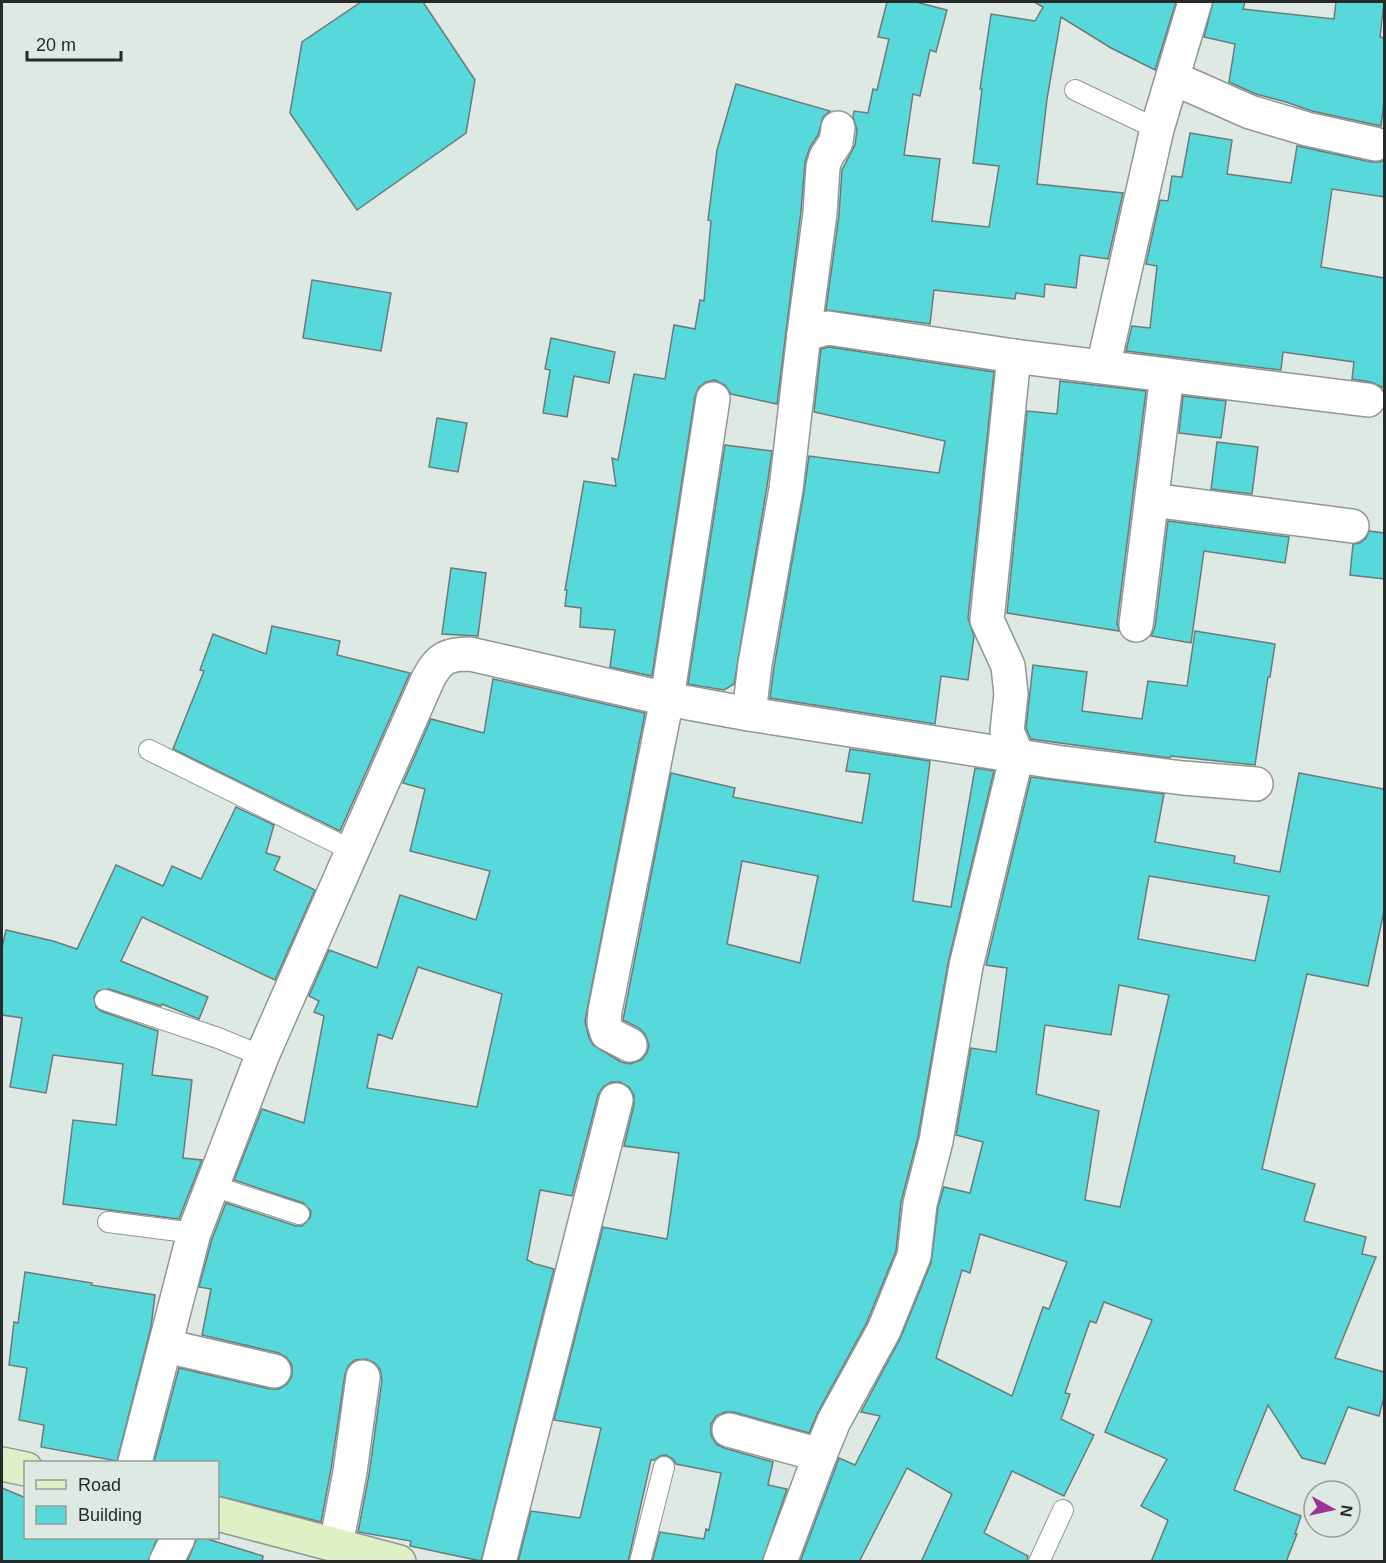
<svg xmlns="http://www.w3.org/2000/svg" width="1386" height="1563" viewBox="0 0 1386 1563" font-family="Arial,sans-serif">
  <rect width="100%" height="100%" fill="#dfe9e3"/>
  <g fill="#57d9db" stroke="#6e7979" stroke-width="1.5" fill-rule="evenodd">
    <path d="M361,2h62l52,78 -9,53 -109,77 -67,-97 12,-71z"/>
    <path d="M887,2h29l31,8 -11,42 -6,-2 -10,46 -7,-2 -9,61 36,4 -8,62 57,6 10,-61 -26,-3 9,-74h-2l11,-75 44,7 8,-14 -9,-5h142l-21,68 -44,-22 -50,-31 -14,82 -10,85 86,9 -15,66 -28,-4 -4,33 -31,-4 -1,13 -28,-4 -1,6 -81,-9 -4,34 -104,-14 13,-95 3,-45 13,-25 2,-15 -4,-13 1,-6 14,2 5,-24 4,1 12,-51 -11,-2z"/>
    <path d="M1213,2h32l-2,7 91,10 2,-17h48l-4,35 4,1v64l-3,24 -69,-15 -26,-9 -30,-8 -27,-12 6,-38 -31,-7z"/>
    <path d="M736,84l94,27 -7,6 -5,18 -8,12 -5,15 -4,49 -24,193 -46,-10 -6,-9 -10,-5 -9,2 -7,5 -4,9 -43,280 -42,-9 5,-37 -35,-3 1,-19 -16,-2 2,-16h-2l19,-109 32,5 -4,-28 6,2 16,-86 31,5 9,-54 21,4 5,-29 4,1 7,-80 -3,-1 9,-70z"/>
    <path d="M1190,133l42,7 -5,34 64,9 6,-37 74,16h9l4,-2v37l-52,-8 -11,78 63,11v110l-13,-6 -19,-3 2,-17 -71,-10 -2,18 -155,-19 6,-25 18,2 7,-62 -11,-2 14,-64 8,1 4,-25 10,1z"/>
    <path d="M312,280l79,13 -10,58 -78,-13z"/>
    <path d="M551,338l64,14 -6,31 -35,-7 -7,41 -24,-4 7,-43 -5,-1z"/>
    <path d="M829,347l165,25 -26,246 6,18 -6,44 -27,-4 -6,48 -165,-26 4,-31 30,-175 5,-36 130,17 6,-32 -131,-29 7,-63z"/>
    <path d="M1060,381l86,10 -29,232 2,8 -112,-18 20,-202 30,3z"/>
    <path d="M1183,396l43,5 -5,37 -42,-5z"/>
    <path d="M437,418l30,5 -9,49 -29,-5z"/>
    <path d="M1217,442l41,5 -6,47 -41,-5z"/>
    <path d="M725,445l47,6 -5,35 -33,198 -10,6 -36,-6z"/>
    <path d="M1168,521l121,16 -4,26 -81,-12 -13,92 -40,-7 4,-9z"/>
    <path d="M1369,531l15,2v46l-34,-4 3,-31 7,-1 6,-5z"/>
    <path d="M451,568l35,5 -8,63 -36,-2z"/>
    <path d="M272,626l68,15 -3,14 73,18 -70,158 -167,-82 31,-78 -4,-1 13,-36 53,20z"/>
    <path d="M1195,631l80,13 -5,33h-2l-13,88 -84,-9 -1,2 -139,-19 -5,-11 7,-63 54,7 -5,39 60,8 6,-38 39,5z"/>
    <path d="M493,679l152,34 -60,308 4,17 4,7 28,17 9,2 11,-4 6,-7 2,-8 -4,-11 -6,-6 -16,-8 48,-247 64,15 -2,9 129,26 8,-49 -24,-3 4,-22 80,12 -17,140 38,6 24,-139 19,3 -46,192 -30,174 -17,65 -5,49 -29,71 -49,90 -9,21 -76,-21h-8l-9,4 -5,8v11l5,9 8,4 49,14 -5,23 19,4 -25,73h-110l8,-30 44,7 2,-10 3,1 12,-57 -45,-9 -3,-5 -7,-4 -6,1 -6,4h-3l-23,102h-110l13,-51 49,7 21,-90 -47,-8 49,-193 64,12 12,-86 -55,-7 10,-41v-10l-5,-8 -9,-5h-9l-8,5 -5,8 -26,101 -32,-6 -13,70 5,2v1l22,6 -73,292 -71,-15 1,-5 -53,-9 11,-57 13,-95 -2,-11 -5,-6 -9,-4 -11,1 -6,5 -4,9 -14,95 -10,53 -103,-26v-34h-64l25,-94 91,21h9l8,-5 5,-8v-11l-5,-7 -8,-5 -77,-18 9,-46 -12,-2 13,-48 14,-36 70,23h6l8,-8 1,-7 -8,-8 -69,-23 28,-71 42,14 20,-107 -10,-4 5,-11 -10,-5 20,-46 48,18 23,-73 76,25 14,-49 -80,-20 15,-62 -22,-6 28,-64 53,14zM742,861l76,15 -18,87 -73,-19zM418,967l84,27 -25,113 -110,-19 11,-54 14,5z"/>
    <path d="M1299,773l85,16v122l-16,75 -61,-12 -45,195 53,15 -11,37 62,16 -4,17 14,3 -41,101 49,14v25l-5,19 -31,-9 -23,57 -23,-6 -34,-53 -34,85 67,26 -6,18h2l-11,28h-135l17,-42 -27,-14 26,-47 -62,-27 47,-112 -48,-18 -8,21 -6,-2 -25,72 5,1 -9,25 33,16 -30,61 -52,-25 -28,62 44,23 -1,6h-106l31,-68 -45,-26 -48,94h-59l39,-104 16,7 25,-49 -19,-4 39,-73 31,-76 7,-56 6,-20 26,6 13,-51 -27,-7 15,-87 25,4 11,-84 -21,-3 45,-188 133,17 -9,48 80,14 -1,7 46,9zM1149,876l120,20 -14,65 -117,-22zM1119,985l50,10 -49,212 -35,-7 14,-89 -63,-17 9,-69 66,10zM980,1234l87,28 -18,47 -6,-2 -31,89 -76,-38 26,-88 8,3z"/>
    <path d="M236,807l38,18 -8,28 14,4 -6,13 41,20 -40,90 -133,-63 -21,44 87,36 -9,22 -37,-15 -1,2 -52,-17 -11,2 -4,6 2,10 5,4 57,20 -6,44 40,5 -9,78 19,2 -23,59 -116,-15 10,-84 43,5 7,-61 -70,-9 -7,38 -36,-6 12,-69 -20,-3v-67l4,-18 47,11 24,8 39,-84 47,21 9,-20 29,13z"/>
    <path d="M25,1272l67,11 -1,2 64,10 -4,32 -34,134 -76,-14 3,-22 -25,-5 8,-52 -18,-3 5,-43 4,1z"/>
    <path d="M2,1488l24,10v40h131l-9,24h-146z"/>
    <path d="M197,1538h7l59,18 -1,6h-75z"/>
  </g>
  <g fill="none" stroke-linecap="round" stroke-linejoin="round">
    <defs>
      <g id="lane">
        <path d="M1075,90l82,39"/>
        <path d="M149,750l204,101"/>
        <path d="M105,1000l113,38 44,18"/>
        <path d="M213,1186l86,28"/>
        <path d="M108,1222l86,11"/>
        <path d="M640,1562l24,-95"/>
        <path d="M1039,1562l24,-52"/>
      </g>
      <g id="street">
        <path d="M1173,78l77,34 57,17 68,15"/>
        <path d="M804,334l24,-6 186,28 354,44"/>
        <path d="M1103,367l54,-238 38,-127"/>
        <path d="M1152,500l200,26"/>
        <path d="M1136,625l31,-250"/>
        <path d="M749,714l6,-50 31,-175 18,-155 16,-121 3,-46 3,-10 10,-15 2,-14"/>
        <path d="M630,1045l-23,-12 -3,-10 1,-12 62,-312 46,-300"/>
        <path d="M166,1346l108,25"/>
        <path d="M729,1430l91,25 14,-34 50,-91 30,-74 6,-52 16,-63 30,-175 51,-211 -10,-24 4,-37 -3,-28 -21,-46 27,-264"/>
        <path d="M135,1462l59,-229 68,-177 166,-377c11,-21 19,-25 42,-25l197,45 82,15 307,48 127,16 73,6"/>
        <path d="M336,1545l14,-73 13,-95"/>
        <path d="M166,1562l12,-24"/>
        <path d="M499,1562l117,-462"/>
        <path d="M780,1562l40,-107"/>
      </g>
      <g id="secondary">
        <path d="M2,1464l24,5"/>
        <path d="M218,1514l181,48"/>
      </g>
    </defs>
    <use href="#lane" stroke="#8f9893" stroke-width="22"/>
    <use href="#street" stroke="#8f9893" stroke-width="36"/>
    <use href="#secondary" stroke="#8f9893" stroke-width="36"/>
    <use href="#lane" stroke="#fff" stroke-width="20"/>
    <use href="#street" stroke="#fff" stroke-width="33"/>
    <use href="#secondary" stroke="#dff0c7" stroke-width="33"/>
  </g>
  <rect width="1386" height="1563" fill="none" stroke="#272a28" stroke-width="6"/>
  <rect x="24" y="1461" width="195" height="78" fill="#dfe9e3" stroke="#959d98" stroke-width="1.5"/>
  <rect x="36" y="1480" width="30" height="9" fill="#dff0c7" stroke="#959d98" stroke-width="1.5"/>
  <text x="78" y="1491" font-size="18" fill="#272a28">Road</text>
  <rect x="36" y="1506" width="30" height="18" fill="#57d9db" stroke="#959d98" stroke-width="1.5"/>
  <text x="78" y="1521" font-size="18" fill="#272a28">Building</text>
  <g transform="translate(1332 1509) rotate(98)"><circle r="28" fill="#dfe9e3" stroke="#959d98" stroke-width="1.5"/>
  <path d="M0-4.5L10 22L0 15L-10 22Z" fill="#9c3396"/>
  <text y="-9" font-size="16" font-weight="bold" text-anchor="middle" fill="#272a28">N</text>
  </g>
  <path d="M27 51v9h94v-9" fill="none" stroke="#272a28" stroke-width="3"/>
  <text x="36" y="51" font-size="18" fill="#272a28" stroke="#dfe9e3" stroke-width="4.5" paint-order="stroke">20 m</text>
</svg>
